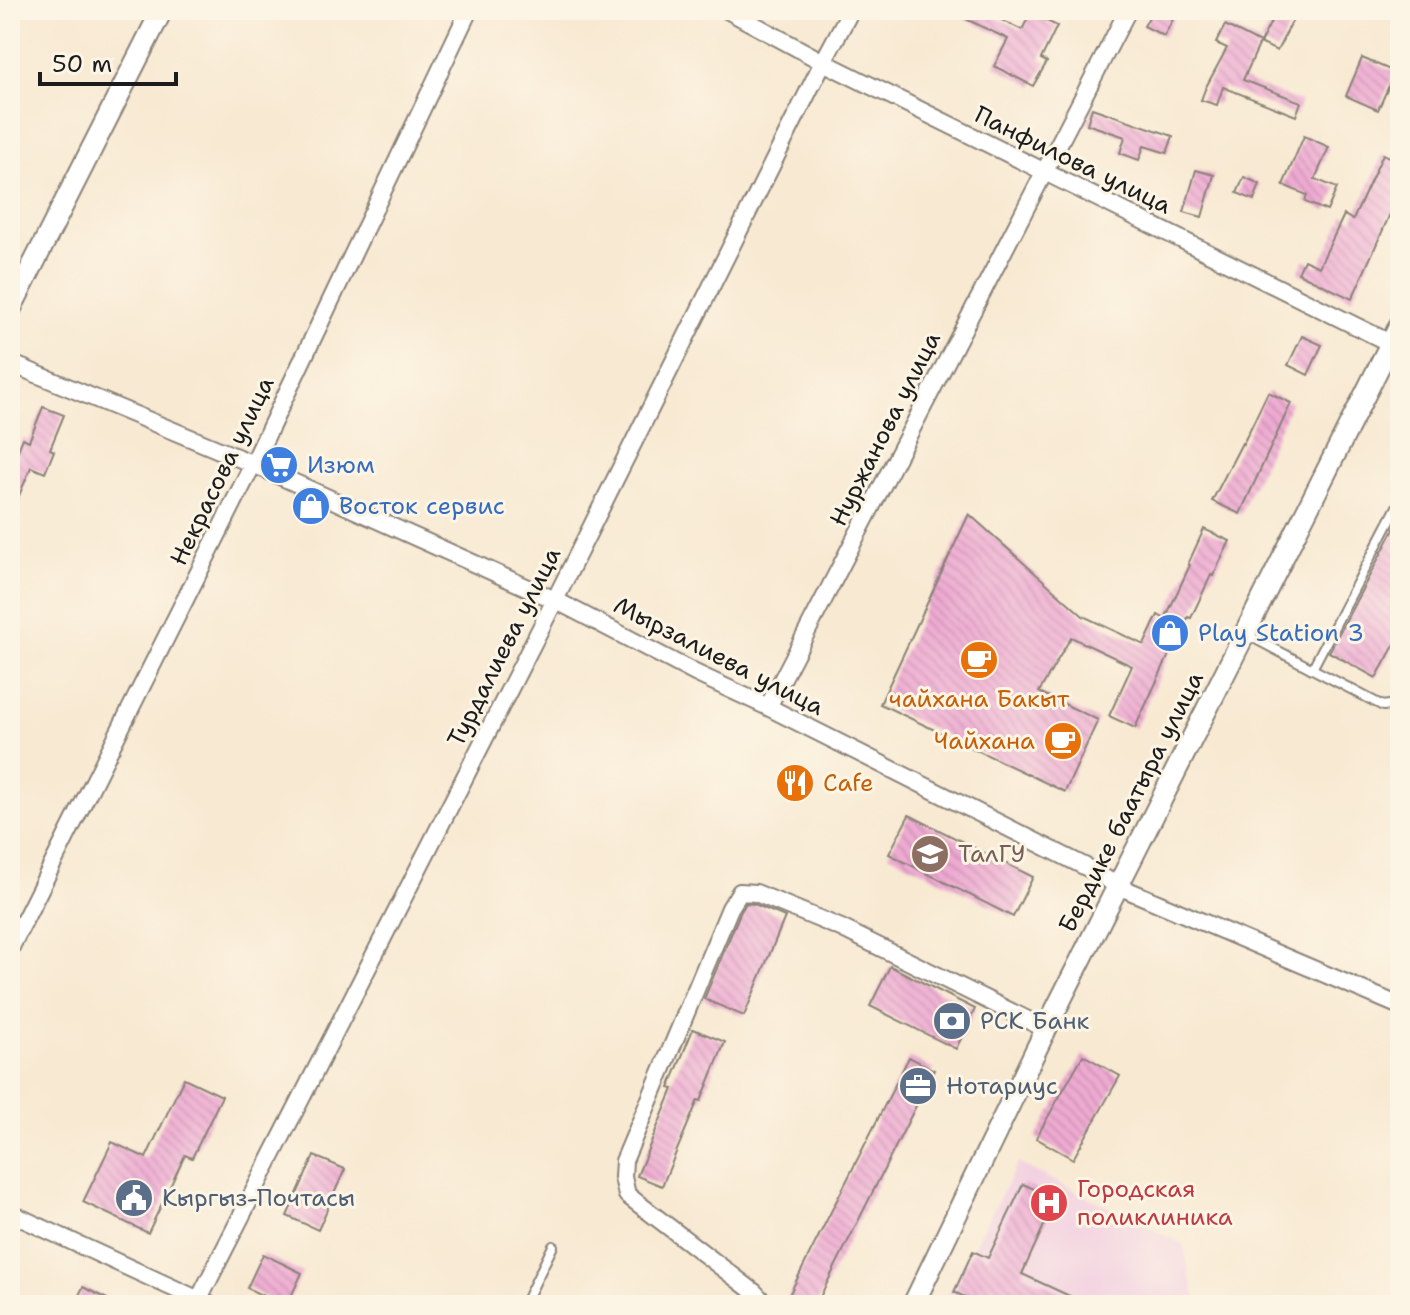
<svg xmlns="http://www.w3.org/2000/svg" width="1410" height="1315" viewBox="0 0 1410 1315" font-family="'Shantell Sans',sans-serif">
  <defs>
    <pattern id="building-back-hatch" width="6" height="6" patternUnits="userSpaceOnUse" patternTransform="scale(2)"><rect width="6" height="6" fill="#eeaad2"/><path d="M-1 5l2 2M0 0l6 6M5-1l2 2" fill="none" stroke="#cc92b4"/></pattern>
  </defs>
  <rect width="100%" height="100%" fill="#fcf5e5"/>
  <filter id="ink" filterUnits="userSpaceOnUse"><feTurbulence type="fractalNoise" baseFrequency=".0125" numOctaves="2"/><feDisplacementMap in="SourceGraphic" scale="16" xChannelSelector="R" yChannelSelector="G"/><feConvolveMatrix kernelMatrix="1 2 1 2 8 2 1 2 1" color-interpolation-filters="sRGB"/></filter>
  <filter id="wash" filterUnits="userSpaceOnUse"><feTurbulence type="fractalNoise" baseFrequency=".006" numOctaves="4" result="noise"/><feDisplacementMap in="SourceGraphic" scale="32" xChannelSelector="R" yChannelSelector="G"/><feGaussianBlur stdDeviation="1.8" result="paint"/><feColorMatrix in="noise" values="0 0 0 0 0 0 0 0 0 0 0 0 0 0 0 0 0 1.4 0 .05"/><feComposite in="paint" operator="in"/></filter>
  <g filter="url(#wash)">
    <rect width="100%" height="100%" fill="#f8e9d2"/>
    <path fill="#f2cfe1" d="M1018,1163l165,81 14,61h-255z"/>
    <g id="blocks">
      <g fill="url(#building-back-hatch)">
        <path d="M947,10h34l41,20 10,-20h19l-6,10 12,6 -16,33 6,3 -14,24 -39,-20 14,-27z"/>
        <path d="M1153,10h25l-14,26 -20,-10z"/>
        <path d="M1277,10h21l-21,41 -17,-8z"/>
        <path d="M1225,25l35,18 -17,37 58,22 -5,14 -73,-29 -6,18 -16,-5 5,-13 21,-39 -11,-5z"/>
        <path d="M1362,58l33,14 -17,38 -32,-14z"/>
        <path d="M1092,108l81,28 -6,17 -23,-7 -5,14 -19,-7 5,-16 -38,-13z"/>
        <path d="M1304,136l25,11 -14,32 22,9 -10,23 -22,-9 2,-7 -24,-10z"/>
        <path d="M1383,154l17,8v42l-6,13 -4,-3 -38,85 -54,-26 6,-13 15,7 25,-52 9,5z"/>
        <path d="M1196,170l18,5 -12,42 -18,-5z"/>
        <path d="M1244,177l16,7 -6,16 -17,-7z"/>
        <path d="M1302,336l20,9 -14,30 -20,-10z"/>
        <path d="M1268,392l23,11 -51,111 -28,-13 30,-58 1,1z"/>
        <path d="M43,407l21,8 -14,34 4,2 -9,22 -14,-6 -21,50v-38l7,-18 -3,-1 9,-22 6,3z"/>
        <path d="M969,514l114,102 61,29 14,-30 7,4 25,-54 -2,-1 16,-35 26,12 -17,35 -2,-1 -20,43 -3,-1 -13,30 -2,-1 -38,82 -26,-12 23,-50 -61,-29 -32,55 59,28 -33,72 -185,-88z"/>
        <path d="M1400,518v117l-24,43 -47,-26z"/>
        <path d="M909,815l124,62 -20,40 -124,-63z"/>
        <path d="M746,903l8,1 31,13 -41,99 -40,-17 36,-86z"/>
        <path d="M890,966l85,43 -19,40 -86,-43z"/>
        <path d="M693,1029l32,13 -24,59 -3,-1 -36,86 -25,-10 36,-87 -4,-1z"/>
        <path d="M1083,1055l37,21 -47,83 -37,-21z"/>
        <path d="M909,1057l25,13 -118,235h-32z"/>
        <path d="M184,1078l38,18 -30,62 -7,-3 -37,78 -65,-31 29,-60 34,16z"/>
        <path d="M314,1156l31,13 -27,61 -31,-14z"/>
        <path d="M1023,1184l33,15 -34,75 67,31h-108l-27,-13 19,-41 15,7z"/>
        <path d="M263,1254l39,19 -15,32h-5l-35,-17z"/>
        <path d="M83,1287l36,18h-45z"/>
      </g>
    </g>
  </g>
  <g filter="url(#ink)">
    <use href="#blocks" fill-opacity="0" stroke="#8a8277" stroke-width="2"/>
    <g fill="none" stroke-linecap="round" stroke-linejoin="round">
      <defs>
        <g id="service">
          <path d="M1246,634l137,72 12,-2 5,-6"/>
          <path d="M1312,669l88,-168"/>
          <path d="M524,1305l29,-59"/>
        </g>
        <g id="minor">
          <path d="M727,10l96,52 577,286"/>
          <path d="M10,363l243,101 302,136 140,73 73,34 320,161 30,18 282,120"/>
          <path d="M768,707l360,-697"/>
          <path d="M10,949l243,-485 216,-454"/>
          <path d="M10,1213l200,92"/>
          <path d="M196,1305l359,-705 268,-538 28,-52"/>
          <path d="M766,1305l-12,-13 -127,-97 -4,-18 1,-16 106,-253 10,-16 16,1 85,35 205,101"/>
        </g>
        <g id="tertiary">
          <path d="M10,310l152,-300"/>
          <path d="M913,1305l133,-276 354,-704"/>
        </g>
      </defs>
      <use href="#service" stroke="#8a8277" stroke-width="12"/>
      <use href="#minor" stroke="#8a8277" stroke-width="20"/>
      <use href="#tertiary" stroke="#8a8277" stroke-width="24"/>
      <use href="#service" stroke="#fff" stroke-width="8"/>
      <use href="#minor" stroke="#fff" stroke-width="16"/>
      <use href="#tertiary" stroke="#fff" stroke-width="20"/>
    </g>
  </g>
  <defs>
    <symbol id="supermarket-disc" viewBox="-11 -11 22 22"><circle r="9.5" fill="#3f7fe0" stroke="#fcf5e5"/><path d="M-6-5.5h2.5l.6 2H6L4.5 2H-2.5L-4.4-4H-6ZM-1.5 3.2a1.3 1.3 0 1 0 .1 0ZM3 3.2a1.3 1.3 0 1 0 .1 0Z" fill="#fff"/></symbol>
    <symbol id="shop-disc" viewBox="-11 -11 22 22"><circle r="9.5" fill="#3f7fe0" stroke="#fcf5e5"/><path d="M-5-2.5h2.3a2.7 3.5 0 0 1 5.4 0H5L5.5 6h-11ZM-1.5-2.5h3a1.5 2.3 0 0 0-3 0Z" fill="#fff"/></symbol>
    <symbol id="cafe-disc" viewBox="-11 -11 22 22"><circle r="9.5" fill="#e8710a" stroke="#fcf5e5"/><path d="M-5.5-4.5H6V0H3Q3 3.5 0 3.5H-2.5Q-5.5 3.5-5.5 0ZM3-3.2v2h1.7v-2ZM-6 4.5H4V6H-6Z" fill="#fff"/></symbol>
    <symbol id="restaurant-disc" viewBox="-11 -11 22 22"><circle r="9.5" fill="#e8710a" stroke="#fcf5e5"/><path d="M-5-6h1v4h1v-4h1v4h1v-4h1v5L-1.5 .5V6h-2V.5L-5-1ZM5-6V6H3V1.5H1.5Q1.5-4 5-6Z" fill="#fff"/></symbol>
    <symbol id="university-disc" viewBox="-11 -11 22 22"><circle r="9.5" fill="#8d6e63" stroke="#fcf5e5"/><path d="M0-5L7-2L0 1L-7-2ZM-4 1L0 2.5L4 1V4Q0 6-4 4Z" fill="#fff"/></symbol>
    <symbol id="bank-disc" viewBox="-11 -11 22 22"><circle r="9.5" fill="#5c6f8a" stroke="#fcf5e5"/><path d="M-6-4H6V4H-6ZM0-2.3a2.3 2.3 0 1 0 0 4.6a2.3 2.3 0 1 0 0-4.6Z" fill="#fff"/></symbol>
    <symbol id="office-disc" viewBox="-11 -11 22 22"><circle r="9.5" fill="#5c6f8a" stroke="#fcf5e5"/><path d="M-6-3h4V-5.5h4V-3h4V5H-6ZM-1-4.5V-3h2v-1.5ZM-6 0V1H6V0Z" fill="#fff"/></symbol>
    <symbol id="civic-disc" viewBox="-11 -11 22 22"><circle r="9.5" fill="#5c6f8a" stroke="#fcf5e5"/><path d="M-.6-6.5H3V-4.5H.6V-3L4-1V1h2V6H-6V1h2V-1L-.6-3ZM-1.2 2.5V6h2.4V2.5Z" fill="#fff"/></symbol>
    <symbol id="hospital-disc" viewBox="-11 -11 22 22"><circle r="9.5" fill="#e0444e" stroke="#fcf5e5"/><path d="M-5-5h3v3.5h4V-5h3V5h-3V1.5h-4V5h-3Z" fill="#fff"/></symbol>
  </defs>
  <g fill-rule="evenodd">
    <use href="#supermarket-disc" x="257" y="443" width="44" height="44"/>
    <use href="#shop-disc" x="289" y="484" width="44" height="44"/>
    <use href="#shop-disc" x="1148" y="611" width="44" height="44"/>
    <use href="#cafe-disc" x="957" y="638" width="44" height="44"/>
    <use href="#cafe-disc" x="1041" y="719" width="44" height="44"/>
    <use href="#restaurant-disc" x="773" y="761" width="44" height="44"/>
    <use href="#university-disc" x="908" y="832" width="44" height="44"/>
    <use href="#bank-disc" x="930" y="999" width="44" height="44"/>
    <use href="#office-disc" x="896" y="1064" width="44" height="44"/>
    <use href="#civic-disc" x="112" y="1176" width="44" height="44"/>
    <use href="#hospital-disc" x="1027" y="1181" width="44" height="44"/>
  </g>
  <g text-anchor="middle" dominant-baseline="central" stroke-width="6" stroke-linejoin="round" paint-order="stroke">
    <g font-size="24" fill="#1c1c1c" stroke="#fcf5e5">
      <text transform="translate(1073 160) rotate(26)">Панфилова улица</text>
      <text transform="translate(885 429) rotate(-63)">Нуржанова улица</text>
      <text transform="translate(222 471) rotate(-64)">Некрасова улица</text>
      <text transform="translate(504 647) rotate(-63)">Турдалиева улица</text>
      <text transform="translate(719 656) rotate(27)">Мырзалиева улица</text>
      <text transform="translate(1131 802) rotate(-63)">Бердике баатыра улица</text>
    </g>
    <g font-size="24" fill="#366cbe" stroke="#fcf5e5" text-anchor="start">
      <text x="307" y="465">Изюм</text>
      <text x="339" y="506">Восток сервис</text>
      <text x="1198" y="633">Play Station 3</text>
    </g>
    <g font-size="24" fill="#c56008" stroke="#fcf5e5">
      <text x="979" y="699">чайхана Бакыт</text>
      <text x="1035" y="741" text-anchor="end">Чайхана</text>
      <text x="823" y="783" text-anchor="start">Cafe</text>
    </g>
    <g font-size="24" fill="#785e54" stroke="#fcf5e5" text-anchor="start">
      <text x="958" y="854">ТалГУ</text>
    </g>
    <g font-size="24" fill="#4e5e75" stroke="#fcf5e5" text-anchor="start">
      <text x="980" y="1021">РСК Банк</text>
      <text x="946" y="1086">Нотариус</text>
      <text x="162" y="1198">Кыргыз-Почтасы</text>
    </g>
    <g font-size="24" fill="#be3a42" stroke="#fcf5e5" text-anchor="start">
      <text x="1077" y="1189">Городская<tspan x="1077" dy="28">поликлиника</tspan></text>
    </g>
  </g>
  <rect width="1410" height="1315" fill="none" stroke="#fcf5e5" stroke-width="40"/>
  <path d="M40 72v12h136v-12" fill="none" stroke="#1c1c1c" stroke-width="4"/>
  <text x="52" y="72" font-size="24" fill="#1c1c1c" stroke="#fcf5e5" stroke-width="6" paint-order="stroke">50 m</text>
</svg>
